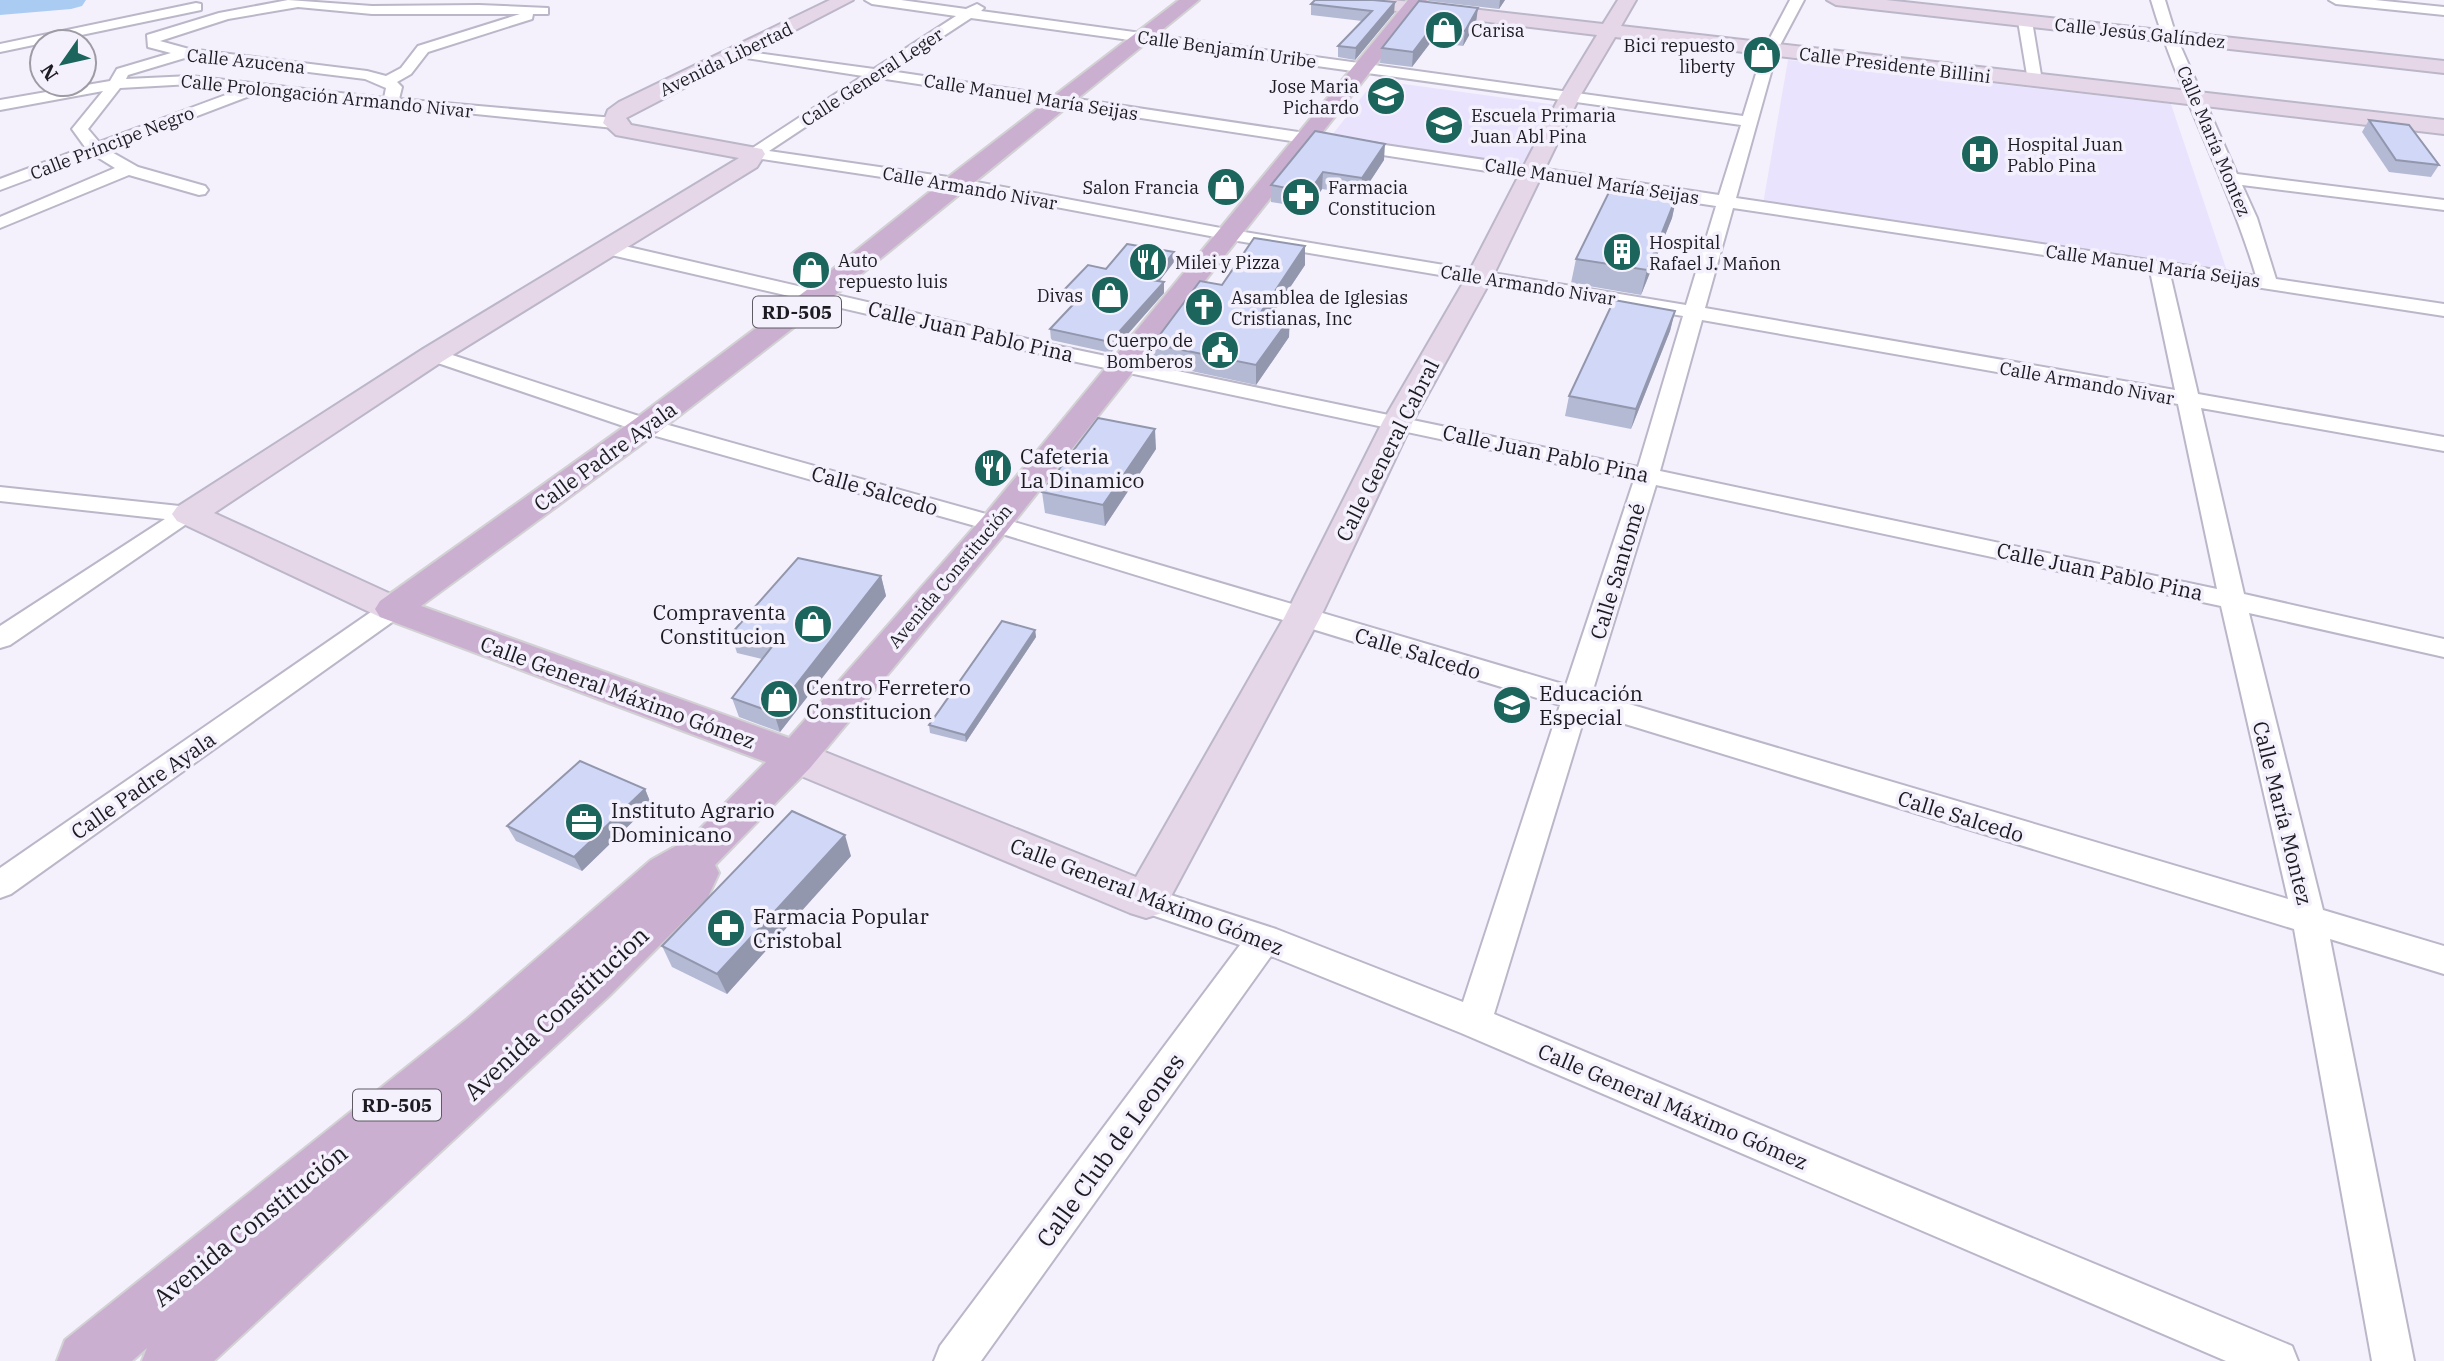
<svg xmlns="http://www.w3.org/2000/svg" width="2444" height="1361" viewBox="0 0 2444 1361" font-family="'IBM Plex Serif',serif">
  <rect width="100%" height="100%" fill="#f4f1fd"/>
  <g fill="#eae3fd">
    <path d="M1788,60l383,44 56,167 -464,-67z"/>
    <path d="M1375,80l182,25 -33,69 -199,-30z"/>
  </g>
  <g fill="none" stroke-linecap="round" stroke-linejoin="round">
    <path fill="#aaccf2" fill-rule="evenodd" d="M0,0h86l-4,6 -11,3 -71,6z"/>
    <defs>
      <g id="street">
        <path d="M288,0l84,6 107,-1 69,3v6h-15l-1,5 -104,33 -17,22 -14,8 5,5 -3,12 215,19 8,5 -8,5 -354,-36 -152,58 30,17 67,19 3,4 -3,4 -6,1 -70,-20 -129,53v-11l115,-49 -21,-13 -94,35v-11l85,-32 -13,-18 31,-38 -103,19v-10l110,-19 7,-12 54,-16 -23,-6 -1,-12 72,-22zM298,7l74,7h148l-102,32 -17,22 -15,8 -19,-5 -178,-22 -29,-8 68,-22zM188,57l177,22 21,9 -2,10 -193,-22 -65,3 2,-4zM191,84l48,6 -140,52 -11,-13 32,-41z"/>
        <path d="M865,0h36l65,9 11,-5 7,4 -3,3 762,105 20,-65 27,-51h14l-27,51 -41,147 520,78c-28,-95 -77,-181 -105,-276h14l11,36 61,138 207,26v10l-202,-25 15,33 19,61 168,25v12l-274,-42 28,120 246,43v14l-243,-43 43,186 200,45v18l-195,-44 74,297 121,36v28l-114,-35 84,422h-42l-78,-432 -708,-217 -92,302 798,332 6,15h-72l-765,-328 -190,-77 -290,405h-47l6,-15 300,-401 -106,-36 -4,-9 4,-9 12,-4 130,42 187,73 97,-297 -574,-176 -348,-98 -212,-72 -3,-4 3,-4h14l214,70 350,98 562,166 68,-205 -576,-122 -451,-104 -9,-6 9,-6 451,104 580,121 45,-151 -457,-77 -271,-51 -207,-31v-6l115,-75 -123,-19 -7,-4 2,-3 139,19 82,-53 -84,-12zM971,18l770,107 -22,70 -829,-124zM879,78l837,128 -30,99 -460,-76 -271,-51 -186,-27zM1733,208l417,63 25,119 -470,-82zM1702,320l476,84 39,185 -557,-118zM1656,485l565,121 67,293 -696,-206z"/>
        <path d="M2329,0h46l69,7v8l-108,-11z"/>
        <path d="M196,3l5,1v6l-201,42v-8z"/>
        <path d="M2025,17l7,4 10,60 -7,4 -7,-4 -10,-60z"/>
        <path d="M0,487l189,20 9,2 3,5 -191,131 -10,3v-22l165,-107 -165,-18z"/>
        <path d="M393,600l9,3 4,6 -4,6 -391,279 -11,4v-30l384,-265z"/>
      </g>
      <g id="secondary">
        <path d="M830,0h23l-227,118 5,7 131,24 3,5 -8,13 -314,194 -229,152 192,88 5,8 -5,8 -13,4 -13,-4 -203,-96 -5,-7 5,-7 246,-158 316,-191 -123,-23 -13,-12 5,-13 11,-8z"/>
        <path d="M1337,0h56l210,24 15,-24h18l-15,26 823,94v14l-829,-97 -35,59 -88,182 -79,143 -93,197 -158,295 -16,5 -16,-5 -348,-145 -6,-11 6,-11 14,-4 14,4 326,131 148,-259 99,-197 83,-143 94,-182 37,-61 -251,-30z"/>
        <path d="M1827,0h59l558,61v12l-608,-68z"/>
      </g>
      <path id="primary" d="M1179,0h20l-371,301 -171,132 -236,173 368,132 194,-221 425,-517h19l-420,531 -197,237 -95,97 4,8 -11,24 -99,99 -395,365h-72l5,-13 -15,13h-75l8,-21 402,-321 184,-159 41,-23 74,-75 -386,-145 -5,-8 5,-8 255,-182 173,-130 139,-111z"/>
    </defs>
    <use href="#street" stroke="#bbb7c8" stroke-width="4"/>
    <use href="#secondary" stroke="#bbb7c8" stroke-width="4"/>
    <use href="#primary" stroke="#d2d1d3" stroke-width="4"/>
    <use href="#street" fill="#fff" fill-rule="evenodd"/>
    <use href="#secondary" fill="#e5d7e8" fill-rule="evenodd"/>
    <use href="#primary" fill="#cbafd1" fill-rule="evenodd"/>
  </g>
  <g fill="#b4bad4">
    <path d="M1428,0h77l-6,9 -70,-8z"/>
    <path d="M1419,1l57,22 -13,23 -32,-4 -19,25 -32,-4 2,-15z"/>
    <path d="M1311,4l83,9 -39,47 -17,-3v-11l24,-25 -51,-6z"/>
    <path d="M2369,120l70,45 -8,12 -42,-5 -27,-40z"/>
    <path d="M1315,131l69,29 -23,35 -39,-6 -8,13 -14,-2 -4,6 -25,-4v-17z"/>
    <path d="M1677,195l-5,23 -31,77 -70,-12 5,-24z"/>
    <path d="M1305,246v19l-33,49 17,23 -33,48 -102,-22 -1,-19 69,-59z"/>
    <path d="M1174,262l-15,19 5,1v11l-53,60 -60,-13 -1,-11 25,-26 -10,-2 -1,-11 42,-21z"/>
    <path d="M1675,311l-5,20 -39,98 -66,-13 4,-20z"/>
    <path d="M1156,449l-51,77 -60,-13 -3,-21z"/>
    <path d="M881,576l5,20 -106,136 -41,-15 -7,-19 30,-39 -25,-6 -6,-19z"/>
    <path d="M1035,630l1,7 -70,105 -36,-9 -1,-8z"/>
    <path d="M645,789l6,15 -69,67 -66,-30 -9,-15z"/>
    <path d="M851,856l-124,138 -55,-27 -10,-21z"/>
  </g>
  <g fill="#9297ad">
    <path d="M1500,0h5l-6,9z"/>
    <path d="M1395,2l-1,11 -39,47 1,-12z"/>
    <path d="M1478,8l-2,15 -13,23 2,-15z"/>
    <path d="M1432,27l-1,15 -19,25 1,-15z"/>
    <path d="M1385,144l-1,16 -23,35 1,-17z"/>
    <path d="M1323,172l-1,17 -8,13v-17z"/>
    <path d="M1301,183l-1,17 -4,6v-16z"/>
    <path d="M1677,195l-5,23 -31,77 6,-25z"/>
    <path d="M1305,246v19l-44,66v-19z"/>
    <path d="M1174,252v10l-22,29v-11z"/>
    <path d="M1164,282v11l-53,60 -1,-11z"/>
    <path d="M1675,311l-5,20 -39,98 5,-20z"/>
    <path d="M1290,318l-1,19 -33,48v-20z"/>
    <path d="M1155,429l1,20 -51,77 -2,-21z"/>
    <path d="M881,576l5,20 -106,136 -6,-19z"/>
    <path d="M1035,630l1,7 -70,105 -1,-7z"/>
    <path d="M645,789l6,15 -69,67 -8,-14z"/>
    <path d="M845,835l6,21 -124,138 -10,-20z"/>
  </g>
  <g fill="#d1d8f7" stroke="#9297ad" stroke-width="2">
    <path d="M1315,0h58l22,2 -39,46 -18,-2 34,-35 -61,-7z"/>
    <path d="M1419,1l59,7 -13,23 -33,-4 -19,25 -31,-4z"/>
    <path d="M2369,120l40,5 30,40 -43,-5z"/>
    <path d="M1315,131l70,13 -23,34 -39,-6 -9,13 -13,-2 -5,7 -25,-5z"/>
    <path d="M1613,184l64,11 -30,75 -71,-11z"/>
    <path d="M1254,238l51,8 -44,66 29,6 -34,47 -103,-21 47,-63 22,4z"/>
    <path d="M1127,244l47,8 -22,28 12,2 -54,60 -60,-13 33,-35 -19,-4 24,-25 18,4z"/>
    <path d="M1614,300l61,11 -39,98 -67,-13z"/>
    <path d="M1098,418l57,11 -52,76 -61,-13z"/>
    <path d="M798,558l83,18 -107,137 -42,-15 42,-54 -43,-10z"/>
    <path d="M1002,621l33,9 -70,105 -36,-10z"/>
    <path d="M580,761l65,28 -71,68 -67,-31z"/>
    <path d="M792,811l53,24 -128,139 -55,-28z"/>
  </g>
  <defs>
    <symbol id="shop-disc" viewBox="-11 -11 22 22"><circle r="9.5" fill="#1b655c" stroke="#f4f1fd"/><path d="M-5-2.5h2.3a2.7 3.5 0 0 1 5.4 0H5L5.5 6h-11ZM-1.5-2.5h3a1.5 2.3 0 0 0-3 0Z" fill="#fff"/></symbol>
    <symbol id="school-disc" viewBox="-11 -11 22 22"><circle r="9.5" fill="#1b655c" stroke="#f4f1fd"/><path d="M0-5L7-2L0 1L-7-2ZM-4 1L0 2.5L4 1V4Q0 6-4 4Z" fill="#fff"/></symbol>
    <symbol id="hospital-disc" viewBox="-11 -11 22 22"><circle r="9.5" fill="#1b655c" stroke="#f4f1fd"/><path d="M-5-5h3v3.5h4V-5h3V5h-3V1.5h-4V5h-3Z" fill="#fff"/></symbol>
    <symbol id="pharmacy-disc" viewBox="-11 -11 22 22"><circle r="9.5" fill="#1b655c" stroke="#f4f1fd"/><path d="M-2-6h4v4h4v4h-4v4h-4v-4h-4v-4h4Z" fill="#fff"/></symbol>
    <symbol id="building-disc" viewBox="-11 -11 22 22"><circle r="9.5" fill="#1b655c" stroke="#f4f1fd"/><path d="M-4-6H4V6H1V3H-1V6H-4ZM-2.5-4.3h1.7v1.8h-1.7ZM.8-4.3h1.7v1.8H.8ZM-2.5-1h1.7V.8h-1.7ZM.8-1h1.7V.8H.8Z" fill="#fff"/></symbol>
    <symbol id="restaurant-disc" viewBox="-11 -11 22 22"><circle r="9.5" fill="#1b655c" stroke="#f4f1fd"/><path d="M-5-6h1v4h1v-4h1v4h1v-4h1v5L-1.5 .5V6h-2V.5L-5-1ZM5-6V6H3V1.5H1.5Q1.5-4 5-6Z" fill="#fff"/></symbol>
    <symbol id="church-disc" viewBox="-11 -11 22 22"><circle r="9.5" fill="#1b655c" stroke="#f4f1fd"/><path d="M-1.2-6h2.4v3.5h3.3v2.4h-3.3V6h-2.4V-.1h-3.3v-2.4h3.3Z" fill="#fff"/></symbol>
    <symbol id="civic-disc" viewBox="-11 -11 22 22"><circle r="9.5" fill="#1b655c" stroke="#f4f1fd"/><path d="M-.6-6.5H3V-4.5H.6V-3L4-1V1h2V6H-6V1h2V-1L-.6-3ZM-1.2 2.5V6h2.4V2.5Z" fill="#fff"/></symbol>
    <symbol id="office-disc" viewBox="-11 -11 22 22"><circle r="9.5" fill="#1b655c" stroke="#f4f1fd"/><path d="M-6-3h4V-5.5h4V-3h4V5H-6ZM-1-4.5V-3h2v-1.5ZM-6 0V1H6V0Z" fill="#fff"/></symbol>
  </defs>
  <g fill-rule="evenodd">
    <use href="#shop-disc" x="1422" y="8" width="44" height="44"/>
    <use href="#shop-disc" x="1740" y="33" width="44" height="44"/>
    <use href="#school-disc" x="1364" y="74" width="44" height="44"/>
    <use href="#school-disc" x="1422" y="103" width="44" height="44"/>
    <use href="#hospital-disc" x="1958" y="132" width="44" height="44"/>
    <use href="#shop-disc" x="1204" y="165" width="44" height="44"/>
    <use href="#pharmacy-disc" x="1279" y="175" width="44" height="44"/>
    <use href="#building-disc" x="1600" y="230" width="44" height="44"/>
    <use href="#restaurant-disc" x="1126" y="240" width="44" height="44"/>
    <use href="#shop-disc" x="789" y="248" width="44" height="44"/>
    <use href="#shop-disc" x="1088" y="273" width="44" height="44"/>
    <use href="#church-disc" x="1182" y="285" width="44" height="44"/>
    <use href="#civic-disc" x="1198" y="328" width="44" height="44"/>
    <use href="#restaurant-disc" x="971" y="446" width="44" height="44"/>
    <use href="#shop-disc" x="791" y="602" width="44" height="44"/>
    <use href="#shop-disc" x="757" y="677" width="44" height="44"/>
    <use href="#school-disc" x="1490" y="683" width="44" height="44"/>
    <use href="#office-disc" x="562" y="800" width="44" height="44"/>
    <use href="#pharmacy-disc" x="704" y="906" width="44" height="44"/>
  </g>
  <g text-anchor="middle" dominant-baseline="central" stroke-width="7" stroke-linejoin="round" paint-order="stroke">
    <g font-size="18" fill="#1d1b22" stroke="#f4f1fd" text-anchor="start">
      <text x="1471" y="30">Carisa</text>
      <text x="1735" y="45" text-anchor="end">Bici repuesto<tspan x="1735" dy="21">liberty</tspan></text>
      <text x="1359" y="86" text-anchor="end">Jose Maria<tspan x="1359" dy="21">Pichardo</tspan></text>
      <text x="1471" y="115">Escuela Primaria<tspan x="1471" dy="21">Juan Abl Pina</tspan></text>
      <text x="2007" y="144">Hospital Juan<tspan x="2007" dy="21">Pablo Pina</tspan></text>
      <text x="1199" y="187" text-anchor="end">Salon Francia</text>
      <text x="1328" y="187">Farmacia<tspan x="1328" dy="21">Constitucion</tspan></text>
      <text x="1649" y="242">Hospital<tspan x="1649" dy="21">Rafael J. Mañon</tspan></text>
      <text x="838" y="260">Auto<tspan x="838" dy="21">repuesto luis</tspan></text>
      <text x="1175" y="262">Milei y Pizza</text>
      <text x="1083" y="295" text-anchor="end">Divas</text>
      <text x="1231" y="297">Asamblea de Iglesias<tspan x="1231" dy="21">Cristianas, Inc</tspan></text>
      <text x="1193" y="340" text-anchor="end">Cuerpo de<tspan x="1193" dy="21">Bomberos</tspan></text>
    </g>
    <g font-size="18" fill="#1d1b22" stroke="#f4f1fd">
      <text transform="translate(2140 33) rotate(6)">Calle Jesús Galíndez</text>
      <text transform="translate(1227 49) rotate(8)">Calle Benjamín Uribe</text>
      <text transform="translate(726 59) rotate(-26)">Avenida Libertad</text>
      <text transform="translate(246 61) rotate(6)">Calle Azucena</text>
      <text transform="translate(1895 65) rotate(7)">Calle Presidente Billini</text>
      <text transform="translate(872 77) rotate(-33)">Calle General Leger</text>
      <text transform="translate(327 96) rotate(6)">Calle Prolongación Armando Nivar</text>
      <text transform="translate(1031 97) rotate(9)">Calle Manuel María Seijas</text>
      <text transform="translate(2214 141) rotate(67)">Calle María Montez</text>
      <text transform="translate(112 143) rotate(-21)">Calle Príncipe Negro</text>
      <text transform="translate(1592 181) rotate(9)">Calle Manuel María Seijas</text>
      <text transform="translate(970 188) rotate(10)">Calle Armando Nivar</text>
      <text transform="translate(2153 266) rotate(8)">Calle Manuel María Seijas</text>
      <text transform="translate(1528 285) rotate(9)">Calle Armando Nivar</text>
      <text transform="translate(2087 383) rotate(10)">Calle Armando Nivar</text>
      <text transform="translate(950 576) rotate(-50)">Avenida Constitución</text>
    </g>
    <g fill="#f4f1fd" stroke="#5e5b64" stroke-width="2">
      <rect x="753" y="296.5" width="88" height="31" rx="5"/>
      <rect x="353" y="1089.5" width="88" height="31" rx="5"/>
    </g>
    <g font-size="19" font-weight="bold" fill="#1d1b22">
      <text x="797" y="312">RD-505</text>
      <text x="397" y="1105">RD-505</text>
    </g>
    <g font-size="21" fill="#1d1b22" stroke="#f4f1fd">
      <text transform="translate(971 331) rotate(13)">Calle Juan Pablo Pina</text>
      <text transform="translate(1387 450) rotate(-63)">Calle General Cabral</text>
      <text transform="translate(1546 453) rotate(12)">Calle Juan Pablo Pina</text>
      <text transform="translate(605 456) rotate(-36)">Calle Padre Ayala</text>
      <text transform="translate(875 490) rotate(16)">Calle Salcedo</text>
      <text transform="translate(1617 571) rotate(-73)">Calle Santomé</text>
      <text transform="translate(2100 571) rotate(12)">Calle Juan Pablo Pina</text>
      <text transform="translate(1418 653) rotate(17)">Calle Salcedo</text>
      <text transform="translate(618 692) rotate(20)">Calle General Máximo Gómez</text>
      <text transform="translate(143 785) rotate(-35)">Calle Padre Ayala</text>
      <text transform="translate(2283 813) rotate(76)">Calle María Montez</text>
      <text transform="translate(1961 816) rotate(17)">Calle Salcedo</text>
      <text transform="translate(1147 896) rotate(21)">Calle General Máximo Gómez</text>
      <text transform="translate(1673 1106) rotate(23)">Calle General Máximo Gómez</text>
    </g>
    <g font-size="21" fill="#1d1b22" stroke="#f4f1fd" text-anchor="start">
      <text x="1020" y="456">Cafeteria<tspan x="1020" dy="24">La Dinamico</tspan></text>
      <text x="786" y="612" text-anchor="end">Compraventa<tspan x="786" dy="24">Constitucion</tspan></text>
      <text x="806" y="687">Centro Ferretero<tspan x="806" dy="24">Constitucion</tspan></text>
      <text x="1539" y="693">Educación<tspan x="1539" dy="24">Especial</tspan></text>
      <text x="611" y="810">Instituto Agrario<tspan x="611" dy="24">Dominicano</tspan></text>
      <text x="753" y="916">Farmacia Popular<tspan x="753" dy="24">Cristobal</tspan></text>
    </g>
    <g font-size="24" fill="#1d1b22" stroke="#f4f1fd">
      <text transform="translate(556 1013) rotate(-43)">Avenida Constitucion</text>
      <text transform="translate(1110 1150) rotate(-54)">Calle Club de Leones</text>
      <text transform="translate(250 1225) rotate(-39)">Avenida Constitución</text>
    </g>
  </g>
  <g transform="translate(63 63) rotate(236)"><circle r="33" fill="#f4f1fd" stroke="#9e9ba5" stroke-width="2"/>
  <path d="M0-5L12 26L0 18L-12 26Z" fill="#1b655c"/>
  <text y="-10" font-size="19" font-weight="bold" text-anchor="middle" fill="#1d1b22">N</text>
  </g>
</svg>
